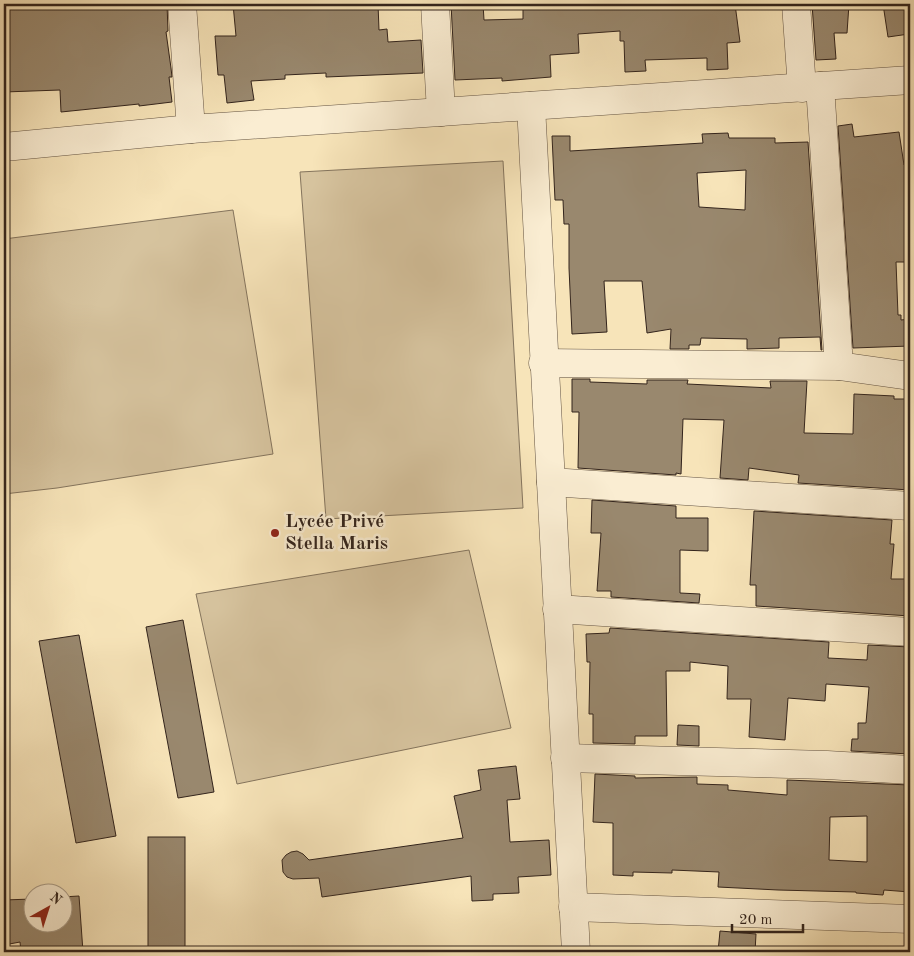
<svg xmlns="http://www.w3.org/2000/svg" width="914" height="956" viewBox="0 0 914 956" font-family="'Old Standard TT',serif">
  <rect width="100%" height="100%" fill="#f7e4b9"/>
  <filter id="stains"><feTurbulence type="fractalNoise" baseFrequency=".004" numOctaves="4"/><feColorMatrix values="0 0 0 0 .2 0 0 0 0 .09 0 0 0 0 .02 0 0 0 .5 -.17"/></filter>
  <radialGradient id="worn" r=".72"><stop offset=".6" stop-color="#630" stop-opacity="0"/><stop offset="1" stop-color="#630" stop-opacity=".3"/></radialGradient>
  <g fill="#d6c39e" stroke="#84745d">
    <path d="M503,161l20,347 -197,11 -26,-347z"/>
    <path d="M233,210l40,244 -216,34 -53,6v-255z"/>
    <path d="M469,550l42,178 -274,56 -41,-190z"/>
  </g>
  <g fill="#99886e" stroke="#33241c" fill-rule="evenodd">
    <path d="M4,4h163l1,27 -2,1 5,36 1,9h-3l3,25 -33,4v-2l-78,8 -1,-22 -56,2z"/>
    <path d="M233,4h145l1,26 8,-1 1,13 33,-2 2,33 -97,4v-4l-41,2v4l-34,2 3,19 -27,3 -3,-28h-6l-3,-39h21z"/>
    <path d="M451,4h32l1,16 39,-1v-15h212l5,38 -13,1 1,26 -21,1v-12l-62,2 1,11 -21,1 -1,-31h-4v-10l-42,3 1,19 -29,2 1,22 -49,4v-3l-47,2z"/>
    <path d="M812,4h37l-2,29h-13l2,26 -20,1z"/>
    <path d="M883,4h21l5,30 -21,3z"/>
    <path d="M852,124l2,13 45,-5 5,33h3l3,29v68h-14l2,53h3v5l9,-1v27l-57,2 -15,-222z"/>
    <path d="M728,133l1,5h46v5l33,-1 14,208h-1l-1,-13 -41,1v10l-32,1v-10l-46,-1 -1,7h-11v4h-19l1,-20 -24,4 -5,-52h-38l3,51 -35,2 -3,-66v-44h-5l-1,-24h-8l-3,-64h18v15l133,-8 -1,-9zM746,170l-1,40 -46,-3 -2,-34z"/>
    <path d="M572,379h18v3l57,2v-4h41l-1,4 84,4 -1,-7h37l-3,52 49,1 1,-40 40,2v3h16v91l-112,-7 1,-8 -50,-7 -1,12 -28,-2 4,-58 -41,-1 -2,55 -5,-1v2l-98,-7 1,-56h-7z"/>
    <path d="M592,500l84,6v12h32v33l-28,-1v43l20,1 -1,9 -88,-6v-6h-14l4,-58h-10z"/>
    <path d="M754,511l138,9 -2,24h4l-3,35h19v37l-154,-10v-21h-6z"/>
    <path d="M183,620l31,172 -36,6 -32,-171z"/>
    <path d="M610,628l219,14 -1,16 39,2 1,-15 42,2v107l-59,-3 1,-12h6v-16h8l3,-36 -43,-3 -1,17 -37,-3 -3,42 -36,-3 2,-38h-24l1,-33 -38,-4v9h-24l1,65h-32v8l-42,-1v-29h-4l1,-52h-3l-1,-28 23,-1z"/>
    <path d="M79,635l37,201 -40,7 -37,-202z"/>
    <path d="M678,725l21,1v20l-22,-1z"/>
    <path d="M516,766l4,33 -13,1 3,42 39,-2 2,35 -33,2 1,16 -26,1v6l-21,1 -1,-25 -149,21 -3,-19 -26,1 -6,-2 -4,-5 -1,-12 4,-5 5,-3 6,-1 6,3 6,6 154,-22 -9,-42 27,-6 -3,-20z"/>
    <path d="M595,774l40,2v2l62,-1v7l31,1v5l59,5v-15l123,5v107l-26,-2 -1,5 -27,-2v-1l-78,-2 -60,-3 1,-15 -47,-2v3l-39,-1v4l-20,-1v-52l-20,-1zM867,816v46l-38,-2 1,-43z"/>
    <rect x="148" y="837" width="37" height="115"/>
    <path d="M79,896l4,56h-62l-1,-10 -16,3v-45l28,-1v25h30v-27z"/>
    <path d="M720,931l36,3 -1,18h-37z"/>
  </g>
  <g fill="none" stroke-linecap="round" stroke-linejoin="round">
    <defs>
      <g id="minor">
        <path d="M182,4l9,125"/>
        <path d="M435,4l6,108"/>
        <path d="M796,4l6,84"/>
        <path d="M820,86l19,280"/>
        <path d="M531,106c13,282 29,564 45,846"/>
        <path d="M4,147l187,-18 719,-49"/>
        <path d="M543,363l296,3 71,10"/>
        <path d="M551,482l359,24"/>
        <path d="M557,609l353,23"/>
        <path d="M565,758l262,7 83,5"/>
        <path d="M573,907l337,12"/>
      </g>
    </defs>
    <use href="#minor" stroke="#645443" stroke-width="29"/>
    <use href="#minor" stroke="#faedd2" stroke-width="28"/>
  </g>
  <circle fill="#8f2418" stroke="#faedd2" stroke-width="2" cx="275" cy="533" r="5"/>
  <g text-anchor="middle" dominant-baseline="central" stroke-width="5" stroke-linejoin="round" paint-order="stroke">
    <g font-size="19" font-weight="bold" fill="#33241c" stroke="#faedd2" text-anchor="start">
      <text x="285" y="522">Lycée Privé<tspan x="285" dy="22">Stella Maris</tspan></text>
    </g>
  </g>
  <rect width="914" height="956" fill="none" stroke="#f7e4b9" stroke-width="20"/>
  <rect x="5" y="5" width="904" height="946" fill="none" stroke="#33241c" stroke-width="2.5"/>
  <rect x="10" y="10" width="894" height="936" fill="none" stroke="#33241c"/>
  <g transform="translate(48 908) rotate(39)"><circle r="24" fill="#faedd2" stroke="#aa9d89"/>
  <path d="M0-4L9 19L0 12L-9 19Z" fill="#8f2418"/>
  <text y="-8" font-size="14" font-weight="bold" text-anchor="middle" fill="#33241c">N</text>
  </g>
  <path d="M732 924v8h71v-8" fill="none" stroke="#33241c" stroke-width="2.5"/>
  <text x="739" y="924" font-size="15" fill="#33241c" stroke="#faedd2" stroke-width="4" paint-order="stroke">20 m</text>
  <rect width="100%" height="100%" filter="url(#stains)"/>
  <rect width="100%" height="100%" fill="url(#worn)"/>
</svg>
